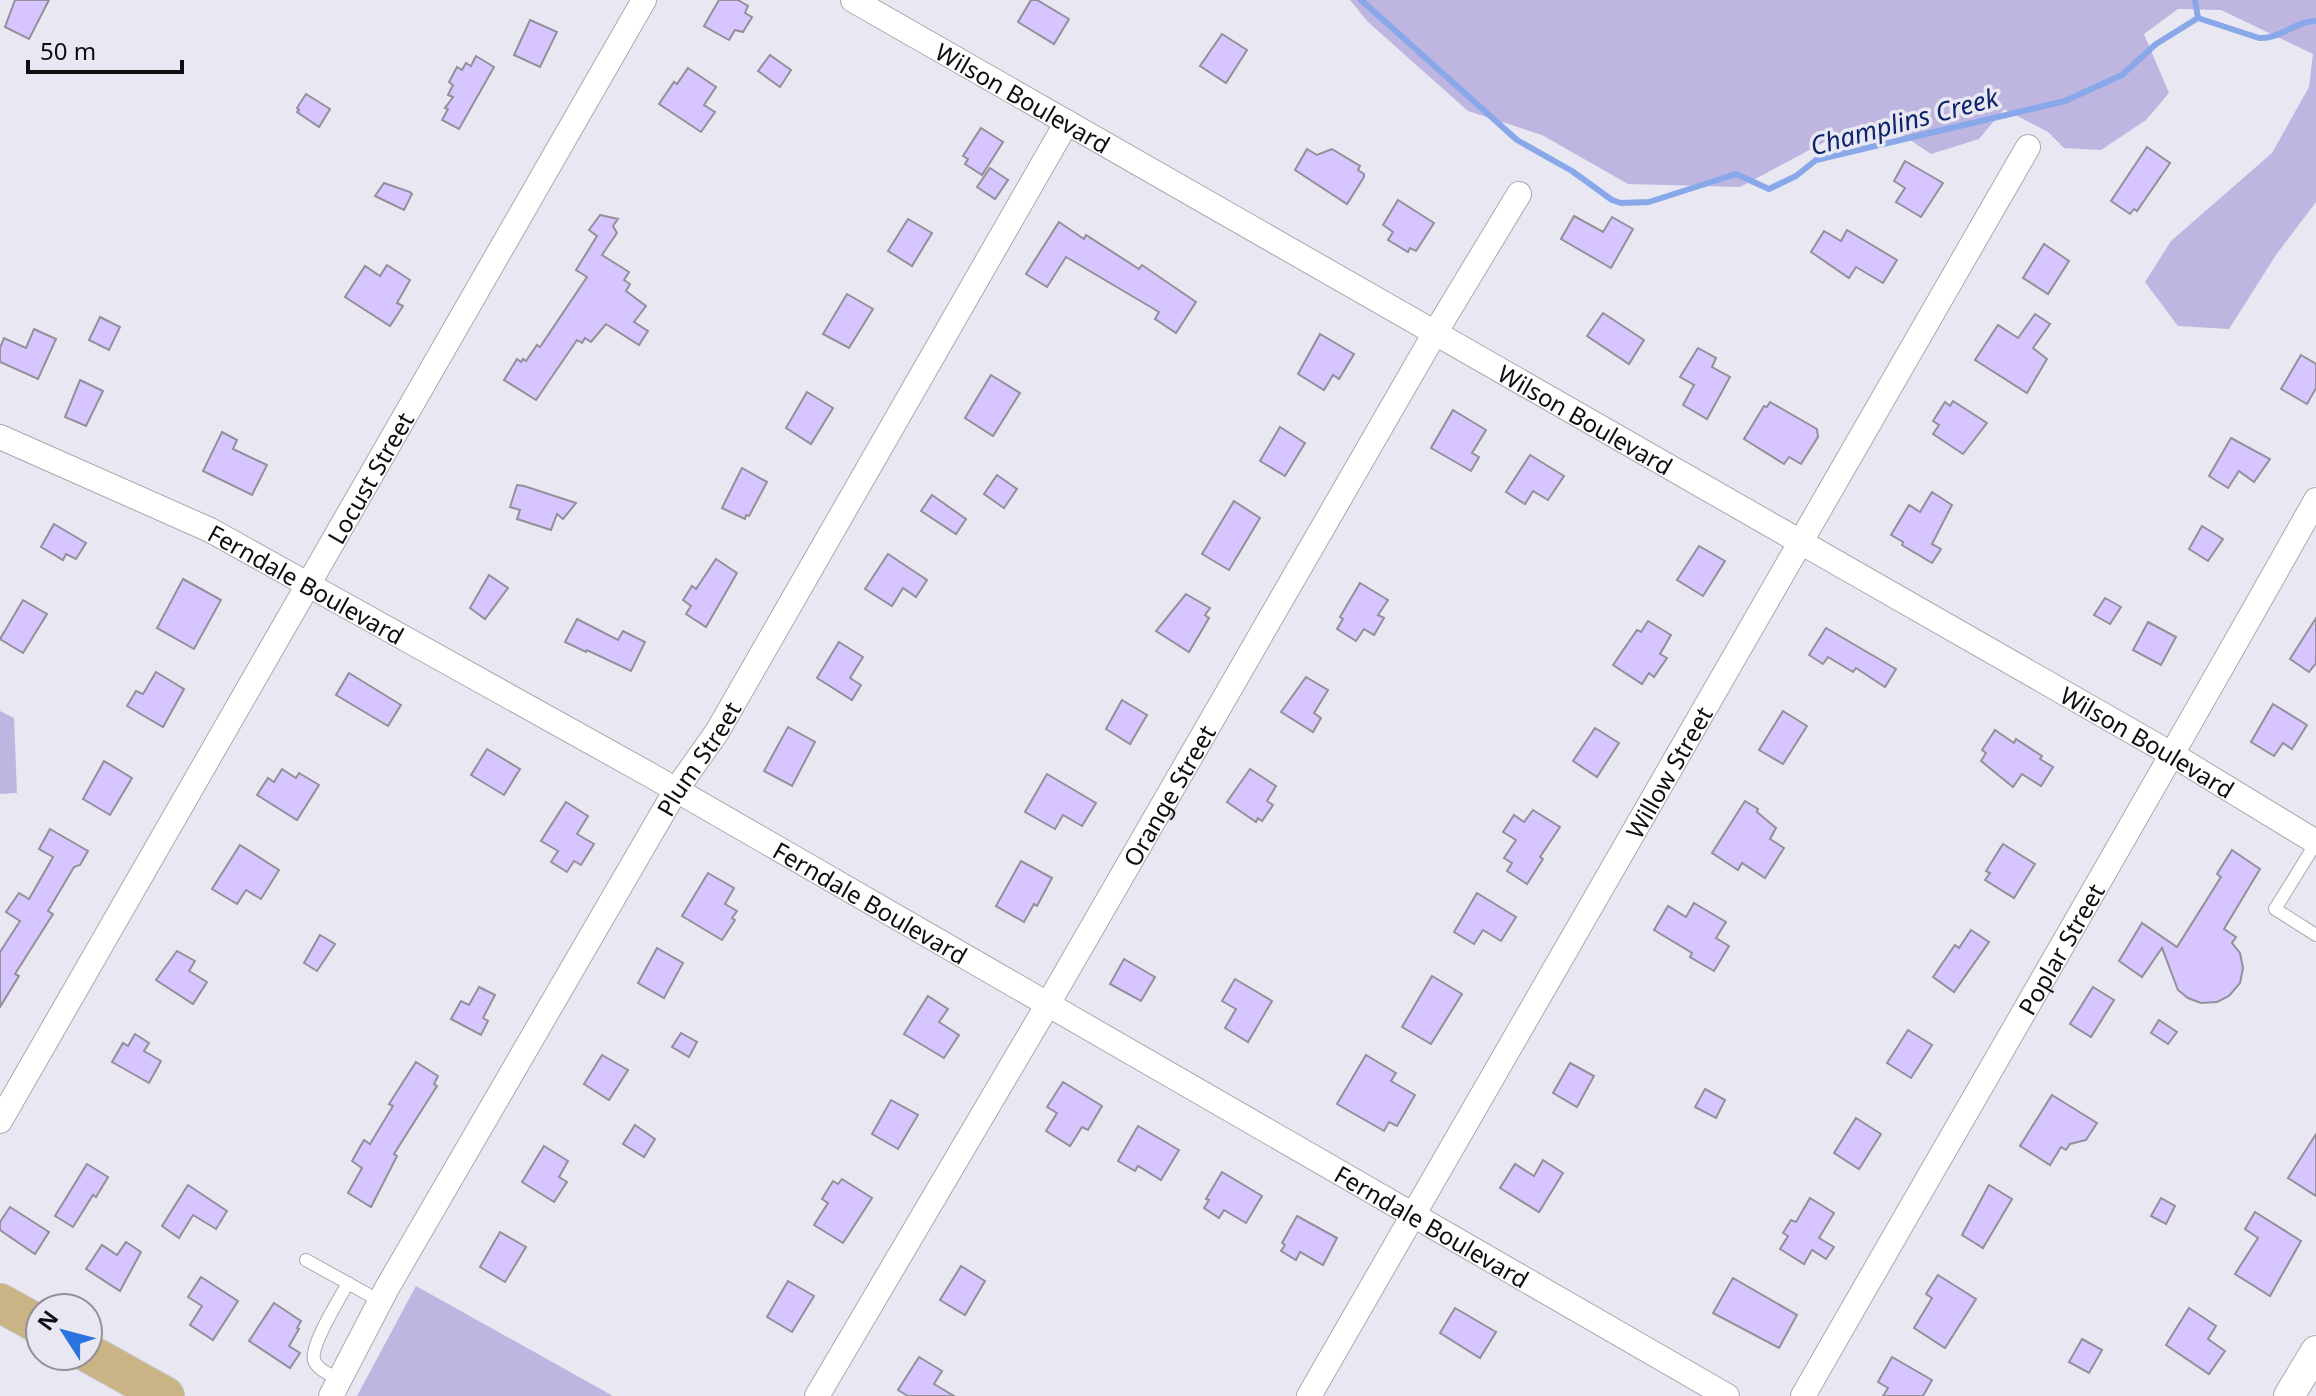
<svg xmlns="http://www.w3.org/2000/svg" width="2316" height="1396" viewBox="0 0 2316 1396" font-family="'Noto Sans',sans-serif">
  <rect width="100%" height="100%" fill="#e9e7f1"/>
  <g fill="#beb5e1">
    <path d="M1350,0h966v202l-40,53 -47,74 -51,-3 -33,-44 26,-41 101,-88 37,-66 4,-33 -92,-44 -43,-1 -34,25 25,59 -23,27 -45,30 -37,-2 -16,-16 -44,-23 -25,30 -48,15 -40,-27 -46,4 -105,56 -112,-3 -86,-49 -74,-24 -100,-89z"/>
    <path d="M0,711l14,7 3,75 -17,1z"/>
    <path d="M416,1286l197,110h-256z"/>
  </g>
  <g fill="none" stroke-linecap="round" stroke-linejoin="round">
    <g stroke="#89a8ea" stroke-width="6">
      <path d="M1361,0l156,140 55,31 40,29 9,3 28,-1 87,-28 33,15 27,-13 20,-16 249,-59 57,-26 34,-31 42,-26 61,20c22,1 36,-17 57,-17"/>
      <path d="M2195,0l3,18"/>
    </g>
  </g>
  <g fill="#d6c5ff" stroke="#939099" stroke-width="2">
    <path d="M15,0h34l-20,39 -24,-12z"/>
    <path d="M719,0h19l10,6 -3,7 7,4 -9,15 -8,-2 -6,10 -25,-14z"/>
    <path d="M1031,0h6l32,19 -15,25 -36,-22z"/>
    <path d="M530,20l27,12 -17,35 -26,-12z"/>
    <path d="M1222,34l25,16 -21,33 -26,-17z"/>
    <path d="M770,55l21,15 -11,17 -22,-16z"/>
    <path d="M476,56l18,11 -35,62 -17,-9 6,-11 -3,-1 8,-11 -5,-2 5,-10 -4,-3 8,-15 5,3 4,-7 5,3z"/>
    <path d="M688,68l28,19 -12,18 11,7 -14,20 -42,-28 15,-22 3,2z"/>
    <path d="M306,94l24,15 -11,18 -22,-15 2,-2 -2,-2z"/>
    <path d="M981,128l22,14 -21,33 -17,-11 3,-5 -5,-3z"/>
    <path d="M2147,147l23,16 -33,48 -3,-2 -4,5 -19,-13z"/>
    <path d="M1307,149l10,6 15,-6 28,17 -2,4 6,4v3l-17,27 -52,-34z"/>
    <path d="M1905,161l38,22 -22,34 -25,-15 9,-14 -11,-7z"/>
    <path d="M990,168l18,12 -13,19 -18,-12z"/>
    <path d="M384,183l26,9 2,2 -8,16 -29,-14z"/>
    <path d="M1398,200l36,23 -18,28 -6,-3 -2,4 -20,-12 5,-8 -10,-7z"/>
    <path d="M600,215l18,4 -5,7 4,7 -15,22 27,17 -5,8 6,4 -4,7 20,15 -12,16 14,9 -9,14 -33,-21 -15,18 -6,-4 -3,5 -5,-3 -41,60 -32,-20 13,-21 4,3 2,-3 3,2 11,-16 3,2 47,-70 -11,-7 21,-34 -8,-6z"/>
    <path d="M1574,216l29,16 9,-15 21,12 -22,39 -50,-29z"/>
    <path d="M908,219l24,14 -20,33 -24,-15z"/>
    <path d="M1059,222l25,17 2,-4 53,34 3,-4 54,37 -20,31 -21,-14 4,-7 -93,-55 -19,30 -21,-13z"/>
    <path d="M1847,230l50,30 -14,23 -27,-16 -7,11 -38,-26 13,-21 17,10z"/>
    <path d="M2044,244l25,17 -21,33 -25,-16z"/>
    <path d="M387,265l23,15 -13,23 6,3 -13,20 -45,-29 20,-31 15,10z"/>
    <path d="M847,294l26,15 -24,39 -26,-14z"/>
    <path d="M1603,313l41,27 -15,24 -42,-28z"/>
    <path d="M2035,314l15,10 -17,24 14,11 -20,34 -52,-33 23,-35 20,13z"/>
    <path d="M100,317l20,10 -11,23 -20,-10z"/>
    <path d="M34,329l22,10 -18,40 -38,-17v-14l4,-10 22,10z"/>
    <path d="M1320,334l34,20 -15,25 -6,-4 -9,15 -26,-16z"/>
    <path d="M1698,348l18,10 -4,9 18,10 -23,42 -24,-14 11,-20 -14,-8z"/>
    <path d="M2301,355l15,9v24l-9,16 -26,-15z"/>
    <path d="M991,375l29,18 -27,43 -28,-18z"/>
    <path d="M80,380l23,11 -17,35 -21,-9z"/>
    <path d="M807,392l26,16 -22,36 -25,-16z"/>
    <path d="M1953,401l34,22 -24,31 -30,-20 6,-9 -6,-4 12,-19 5,4z"/>
    <path d="M1770,402l47,27 1,8 -17,27 -12,-7 -5,7 -40,-25 20,-33 3,1z"/>
    <path d="M1453,410l33,20 -14,23 7,4 -8,14 -40,-23z"/>
    <path d="M1280,427l25,16 -20,33 -25,-15z"/>
    <path d="M222,432l15,8 -4,9 34,16 -15,30 -49,-24z"/>
    <path d="M2231,438l39,21 -16,23 -15,-11 -11,17 -19,-12z"/>
    <path d="M1530,455l34,21 -16,24 -15,-9 -8,13 -19,-12z"/>
    <path d="M742,468l25,14 -18,34 -3,-1 -1,4 -23,-11z"/>
    <path d="M997,475l20,14 -13,19 -20,-14z"/>
    <path d="M517,485l7,1 52,17 -13,16 -6,-5 -6,16 -34,-11 3,-9 -10,-3z"/>
    <path d="M1932,492l20,13 -20,39 9,5 -9,14 -30,-18 1,-3 -12,-7 18,-30 11,7z"/>
    <path d="M932,495l34,24 -10,15 -35,-23z"/>
    <path d="M1234,501l26,17 -31,52 -27,-16z"/>
    <path d="M54,524l32,19 -10,16 -10,-5 -3,6 -22,-13z"/>
    <path d="M2202,526l21,13 -15,22 -19,-12z"/>
    <path d="M1699,546l26,15 -22,35 -26,-16z"/>
    <path d="M888,554l39,26 -11,17 -13,-9 -11,18 -27,-17z"/>
    <path d="M716,559l21,14 -31,54 -20,-13 5,-8 -8,-6 9,-14 4,3z"/>
    <path d="M489,575l19,13 -23,31 -15,-11z"/>
    <path d="M183,579l38,21 -27,49 -37,-21z"/>
    <path d="M1360,583l28,17 -10,15 6,3 -10,17 -10,-6 -8,12 -19,-12 6,-10 -3,-2z"/>
    <path d="M1186,594l24,14 -5,7 4,3 -20,34 -33,-21z"/>
    <path d="M2105,598l16,9 -11,17 -16,-9z"/>
    <path d="M23,600l24,14 -24,39 -23,-14z"/>
    <path d="M2316,618v45l-7,9 -19,-13z"/>
    <path d="M577,619l41,21 5,-9 22,11 -14,29 -44,-21 -1,2 -21,-10z"/>
    <path d="M1648,621l23,14 -11,19 7,4 -13,19 -5,-4 -7,11 -29,-19 24,-35 4,2z"/>
    <path d="M2148,622l28,15 -15,28 -28,-15z"/>
    <path d="M1826,628l70,41 -11,18 -29,-19 -3,4 -25,-15 -5,7 -14,-9z"/>
    <path d="M839,642l24,15 -13,21 11,7 -9,15 -35,-22z"/>
    <path d="M156,672l28,17 -21,38 -36,-21 9,-15 7,3z"/>
    <path d="M349,673l52,32 -13,21 -52,-31z"/>
    <path d="M1306,677l22,13 -14,23 7,5 -8,14 -32,-20z"/>
    <path d="M1122,700l25,15 -17,29 -24,-15z"/>
    <path d="M2273,704l34,21 -15,24 -9,-6 -9,13 -23,-14z"/>
    <path d="M1783,711l24,15 -24,38 -24,-14z"/>
    <path d="M788,727l27,15 -23,44 -28,-15z"/>
    <path d="M1595,728l24,15 -22,34 -24,-16z"/>
    <path d="M1995,730l19,13 2,-4 26,17 -2,3 13,8 -12,19 -19,-12 -9,13 -32,-26 5,-8 -4,-3z"/>
    <path d="M487,749l33,20 -16,26 -33,-20z"/>
    <path d="M104,761l28,17 -22,37 -27,-16z"/>
    <path d="M282,769l14,9 3,-5 20,12 -22,35 -40,-25 11,-17 6,4z"/>
    <path d="M1250,769l26,17 -9,15 6,4 -11,16 -4,-3 -2,4 -29,-20z"/>
    <path d="M1047,774l49,29 -14,23 -19,-11 -8,14 -30,-17z"/>
    <path d="M1745,801l13,8 -1,3 19,16 -6,11 14,9 -19,30 -23,-15 -4,7 -26,-17z"/>
    <path d="M566,802l22,14 -11,18 17,10 -13,21 -7,-4 -7,11 -16,-10 7,-11 -17,-10z"/>
    <path d="M1533,810l27,17 -20,30 3,2 -16,25 -20,-13 5,-8 -8,-5 12,-18 -13,-8 11,-17 10,7z"/>
    <path d="M50,829l38,22 -8,14 -6,2 -26,44 5,3 -38,60 4,2 -19,31v-55l20,-31 -14,-9 13,-19 10,6 24,-42 -14,-8z"/>
    <path d="M2003,844l32,20 -21,34 -29,-18 5,-7 -4,-2z"/>
    <path d="M240,845l39,25 -18,29 -15,-9 -9,14 -25,-15z"/>
    <path d="M2232,850l28,19 -36,60 12,8 -4,6 8,10 3,15 -3,15 -11,13 -12,6 -16,1 -13,-5 -10,-8 -16,-42 -20,29 -23,-16 23,-38 35,24 44,-70 -4,-3z"/>
    <path d="M1021,861l31,17 -15,28 -3,-2 -10,18 -28,-16z"/>
    <path d="M708,873l26,15 -9,16 12,7 -5,7 3,2 -13,20 -40,-24z"/>
    <path d="M1477,893l39,24 -15,24 -18,-11 -9,14 -20,-12z"/>
    <path d="M1694,903l32,19 -10,16 13,8 -15,25 -24,-14 2,-4 -38,-23 14,-24 18,11z"/>
    <path d="M1971,930l18,12 -35,50 -21,-15 22,-32 4,3z"/>
    <path d="M320,935l15,9 -18,27 -13,-8z"/>
    <path d="M657,948l26,15 -19,35 -26,-15z"/>
    <path d="M177,951l18,10 -6,10 18,11 -14,22 -37,-24z"/>
    <path d="M1124,959l31,18 -14,24 -31,-17z"/>
    <path d="M1432,976l30,18 -31,50 -29,-17z"/>
    <path d="M1235,979l37,22 -24,41 -23,-14 11,-19 -14,-8z"/>
    <path d="M479,987l16,8 -12,23 5,3 -7,14 -30,-16 10,-18 8,4z"/>
    <path d="M2093,987l21,13 -23,37 -21,-13z"/>
    <path d="M928,996l20,13 -9,13 20,13 -15,23 -40,-24z"/>
    <path d="M2159,1020l18,12 -9,12 -17,-11z"/>
    <path d="M1908,1030l24,15 -21,33 -24,-15z"/>
    <path d="M681,1033l16,9 -8,15 -17,-10z"/>
    <path d="M135,1034l14,9 -5,8 17,10 -12,22 -37,-21 11,-19 5,3z"/>
    <path d="M602,1055l26,15 -19,30 -25,-16z"/>
    <path d="M1366,1055l30,18 -5,8 24,14 -18,31 -8,-4 -5,9 -47,-27z"/>
    <path d="M416,1062l22,14 -4,8 3,2 -43,68 3,2 -26,51 -23,-14 14,-25 -10,-7 12,-21 6,4 23,-38 -4,-2z"/>
    <path d="M1570,1063l24,13 -17,31 -24,-14z"/>
    <path d="M1063,1082l39,24 -14,24 -6,-3 -12,19 -24,-15 11,-18 -10,-6z"/>
    <path d="M1705,1089l20,11 -9,18 -21,-11z"/>
    <path d="M2052,1095l45,28 -11,17 -16,4 -4,6 -5,-3 -11,18 -30,-19z"/>
    <path d="M891,1100l27,15 -20,34 -26,-15z"/>
    <path d="M1856,1118l25,16 -22,35 -25,-16z"/>
    <path d="M635,1125l20,14 -11,18 -21,-13z"/>
    <path d="M1138,1126l41,24 -18,30 -23,-14 -3,5 -17,-10z"/>
    <path d="M2316,1134v62l-28,-18z"/>
    <path d="M544,1146l24,15 -9,16 8,5 -13,20 -32,-20z"/>
    <path d="M1543,1160l20,13 -24,39 -39,-24 15,-24 19,12z"/>
    <path d="M87,1164l21,13 -12,20 -3,-2 -20,32 -18,-11z"/>
    <path d="M1222,1172l40,24 -16,27 -22,-13 -5,8 -15,-10 5,-8 -3,-1z"/>
    <path d="M842,1179l30,19 -29,45 -29,-18 14,-22 -6,-4 11,-18 5,3z"/>
    <path d="M188,1185l39,26 -11,18 -23,-14 -14,23 -17,-12z"/>
    <path d="M1989,1185l23,14 -29,49 -21,-13z"/>
    <path d="M1810,1198l24,15 -15,25 15,9 -8,12 -14,-9 -8,14 -24,-15 8,-13 -5,-3 8,-13 5,2z"/>
    <path d="M2161,1198l14,8 -9,18 -15,-8z"/>
    <path d="M10,1207l39,25 -14,22 -35,-24v-8z"/>
    <path d="M2255,1212l46,29 -31,55 -35,-22 23,-36 -13,-9z"/>
    <path d="M1297,1216l40,22 -14,27 -23,-13 -4,8 -15,-9 4,-6 -3,-2z"/>
    <path d="M500,1232l26,15 -21,35 -25,-15z"/>
    <path d="M126,1242l15,10 -21,39 -34,-22 16,-24 15,10z"/>
    <path d="M961,1266l24,15 -20,34 -25,-15z"/>
    <path d="M1938,1275l38,24 -31,49 -31,-20 18,-30 -6,-4z"/>
    <path d="M201,1277l37,24 -25,39 -23,-15 12,-19 -14,-9z"/>
    <path d="M1733,1278l64,37 -18,33 -66,-35z"/>
    <path d="M788,1281l26,15 -22,36 -25,-15z"/>
    <path d="M274,1303l27,18 -4,7 2,1 -10,17 11,7 -10,15 -41,-27z"/>
    <path d="M1455,1308l41,24 -16,26 -40,-25z"/>
    <path d="M2189,1308l27,18 -8,13 17,12 -16,23 -43,-29z"/>
    <path d="M2082,1339l20,11 -13,23 -20,-11z"/>
    <path d="M919,1357l23,14 -8,13 20,12h-46l-10,-6z"/>
    <path d="M1892,1357l40,23 -9,16h-40l5,-8 -10,-6z"/>
  </g>
  <g fill="none" stroke-linecap="round" stroke-linejoin="round">
    <defs>
      <g id="service">
        <path d="M2316,843l-41,66 41,26"/>
        <path d="M306,1260l74,41"/>
        <path d="M339,1379c-8,-4 -22,-9 -25,-19 -4,-15 26,-62 34,-77"/>
      </g>
      <g id="minor">
        <path id="s1" d="M853,0l1320,755 143,87"/>
        <path id="s2" d="M0,437l210,93 97,54 345,192 1075,620"/>
        <path id="s3" d="M0,1121l644,-1121"/>
        <path id="s4" d="M331,1396l56,-108 289,-498 41,-58 350,-610"/>
        <path id="s5" d="M817,1396l231,-392 387,-671 84,-139"/>
        <path id="s6" d="M1309,1396l719,-1249"/>
        <path id="s7" d="M1803,1396c171,-299 345,-596 513,-896"/>
      </g>
      <path id="tertiary" d="M2289,1396l27,-45"/>
      <g id="primary">
        <path d="M0,1303l40,22"/>
        <path d="M88,1353l77,43"/>
      </g>
    </defs>
    <use href="#service" stroke="#aaa8b1" stroke-width="14"/>
    <use href="#minor" stroke="#aaa8b1" stroke-width="26"/>
    <use href="#tertiary" stroke="#aaa8b1" stroke-width="32"/>
    <use href="#primary" stroke="#c5c5c6" stroke-width="40"/>
    <use href="#service" stroke="#fff" stroke-width="12"/>
    <use href="#minor" stroke="#fff" stroke-width="24"/>
    <use href="#tertiary" stroke="#fff" stroke-width="30"/>
    <use href="#primary" stroke="#cab485" stroke-width="38"/>
  </g>
  <g text-anchor="middle" dominant-baseline="central" stroke-width="7" stroke-linejoin="round" paint-order="stroke">
    <g font-size="24" fill="#0e0e11" stroke="#e9e7f1">
      <text stroke="none"><textPath href="#s1" startOffset="196">Wilson Boulevard</textPath></text>
      <text stroke="none"><textPath href="#s1" startOffset="844">Wilson Boulevard</textPath></text>
      <text stroke="none"><textPath href="#s3" startOffset="742">Locust Street</textPath></text>
      <text stroke="none"><textPath href="#s2" startOffset="340">Ferndale Boulevard</textPath></text>
      <text stroke="none"><textPath href="#s1" startOffset="1492">Wilson Boulevard</textPath></text>
      <text stroke="none"><textPath href="#s4" startOffset="736">Plum Street</textPath></text>
      <text stroke="none"><textPath href="#s6" startOffset="720">Willow Street</textPath></text>
      <text stroke="none"><textPath href="#s5" startOffset="696">Orange Street</textPath></text>
      <text stroke="none"><textPath href="#s2" startOffset="988">Ferndale Boulevard</textPath></text>
      <text stroke="none"><textPath href="#s7" startOffset="516">Poplar Street</textPath></text>
      <text stroke="none"><textPath href="#s2" startOffset="1636">Ferndale Boulevard</textPath></text>
    </g>
    <g font-size="26" font-style="italic" fill="#0c246e" stroke="#e9e7f1">
      <text transform="translate(1904 121) rotate(-15)">Champlins Creek</text>
    </g>
  </g>
  <g transform="translate(64 1332) rotate(306)"><circle r="38" fill="#e9e7f1" stroke="#919097" stroke-width="2"/>
  <path d="M0-6L14 30L0 20L-14 30Z" fill="#2c73df"/>
  <text y="-12" font-size="22" font-weight="bold" text-anchor="middle" fill="#0e0e11">N</text>
  </g>
  <path d="M28 60v12h154v-12" fill="none" stroke="#0e0e11" stroke-width="4"/>
  <text x="40" y="60" font-size="24" fill="#0e0e11" stroke="#e9e7f1" stroke-width="6" paint-order="stroke">50 m</text>
</svg>
